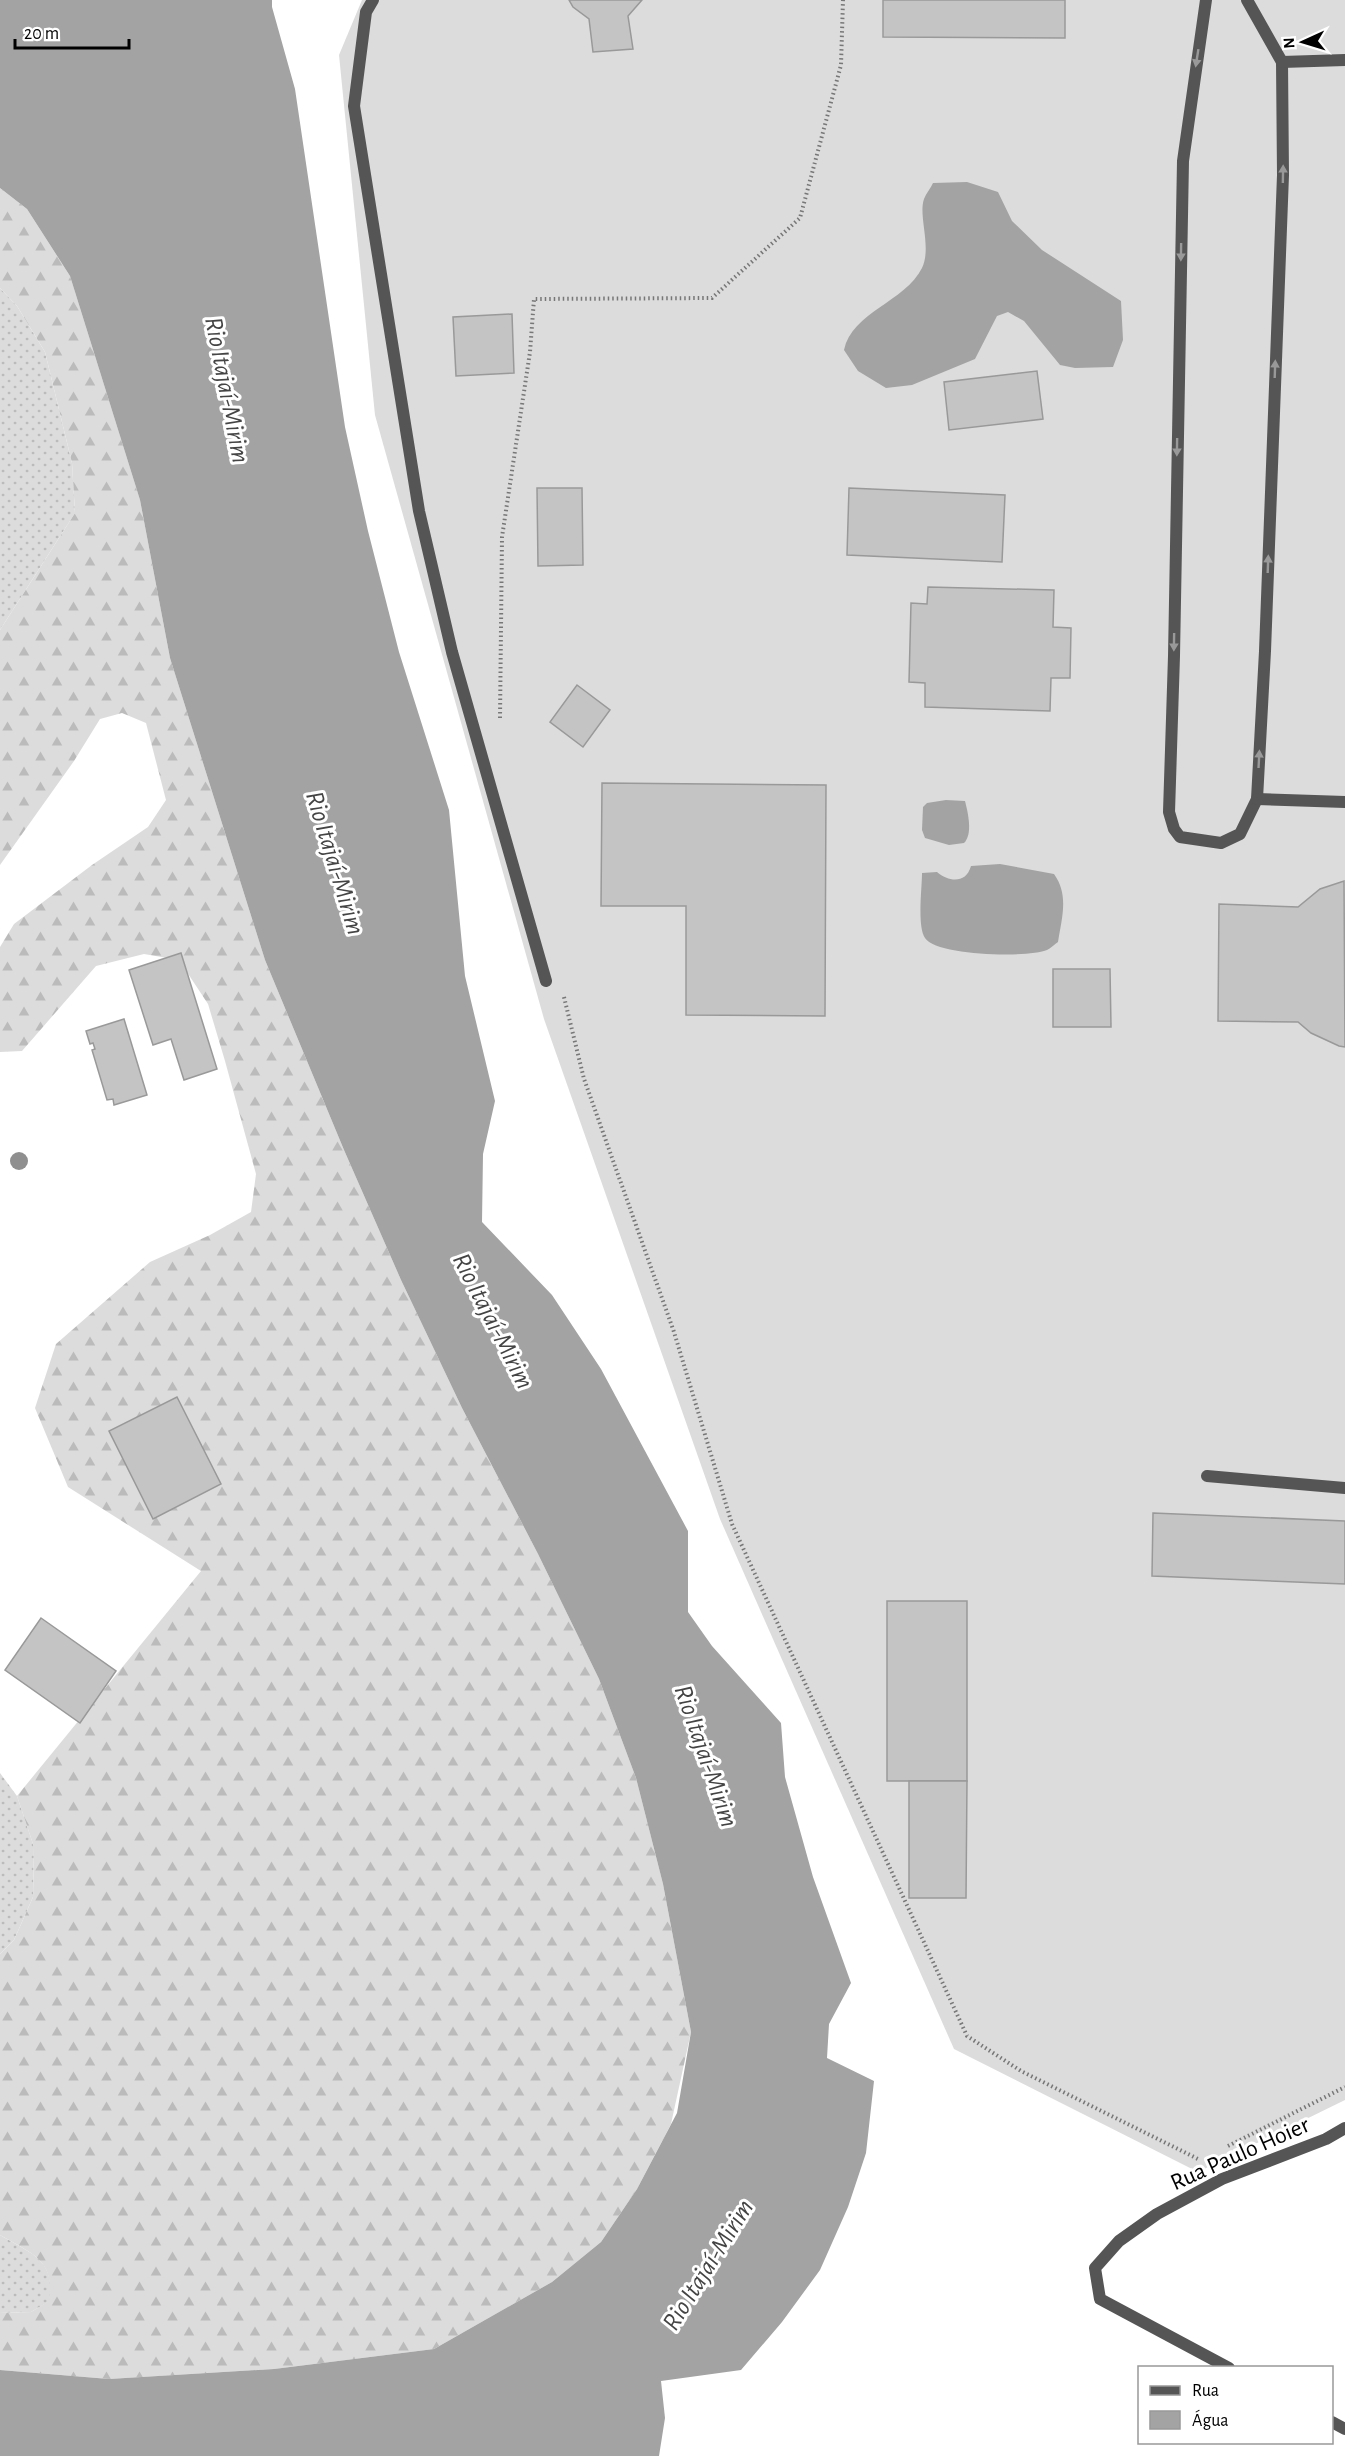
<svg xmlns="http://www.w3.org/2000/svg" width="1345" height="2456" viewBox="0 0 1345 2456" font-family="'Alegreya Sans',sans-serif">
  <defs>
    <pattern id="grass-dots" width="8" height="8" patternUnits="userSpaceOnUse" patternTransform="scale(1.5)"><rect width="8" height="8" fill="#dcdcdc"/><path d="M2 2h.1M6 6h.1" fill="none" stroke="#bbb" stroke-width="1.8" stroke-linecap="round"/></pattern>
    <pattern id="forest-firs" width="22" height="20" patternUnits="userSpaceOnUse" patternTransform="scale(1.5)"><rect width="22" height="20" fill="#dcdcdc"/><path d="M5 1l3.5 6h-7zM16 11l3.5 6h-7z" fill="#bbb"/></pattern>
  </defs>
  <rect width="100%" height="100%" fill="#fff"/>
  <g fill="url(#grass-dots)">
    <path d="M0,288l17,18 28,46 27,111 3,50 -75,117z"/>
    <path d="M0,1773l17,23 17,51 -1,50 -19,43 -14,14z"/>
    <path d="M0,2235c32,19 55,24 50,66l-19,11 -31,1z"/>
  </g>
  <path fill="url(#forest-firs)" d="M0,188l27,21 43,67 70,224 30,158 95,302 79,190 57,130 61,128 76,146 61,125 37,99 27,106 28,148 -20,92 -34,65 -36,53 -49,40 -118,67 -160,20 -165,10 -109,-9v-57l31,-1 18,-11c6,-42 -17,-47 -49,-66v-281l14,-14 19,-43 1,-50 -17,-51 184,-225 -133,-84 -33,-79 21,-64 94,-82 60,-27 41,-23 5,-38 -31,-113 -17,-57 -29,-44 -35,-6 -48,12 -74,85 -22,1v-105l14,-23 78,-59 56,-38 18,-27 -20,-77 -24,-10 -22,6 -26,42 -74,104v-235l75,-117 -3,-50 -27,-111 -28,-46 -17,-18z"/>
  <path fill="#dcdcdc" d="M362,0h983v2100l-147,72 -244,-123 -234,-530 -176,-500 -169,-604 -36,-360z"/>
  <g fill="#a3a3a3">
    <path d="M0,0h272v7l23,82 50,338 23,104 31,121 50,158 16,166 30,125 -12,53 -1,68 70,73 49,74 87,162v81l24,34 69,77 4,54 28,100 38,106 -22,41 -2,34 47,23 -8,72 -18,54 -28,63 -38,52 -41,48 -80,11 4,37 -6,38h-659v-86l109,9 165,-10 160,-20 118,-67 49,-40 36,-53 40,-76 14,-81 -28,-148 -27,-106 -37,-99 -61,-125 -76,-146 -61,-128 -57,-130 -79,-190 -95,-302 -30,-158 -70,-224 -43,-67 -27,-21z"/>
    <path d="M967,182l31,10 14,29 30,29 79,51 2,39 -10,27 -38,1 -15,-3 -36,-44 -16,-9 -11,4 -22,43 -63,26 -26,3 -28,-17 -14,-21c8,-38 61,-48 78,-82 10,-21 -4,-52 2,-69 2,-6 7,-11 9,-16z"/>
    <path d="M946,800l19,1c3,12 8,33 -1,42l-15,2 -24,-7 -3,-8 1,-23 4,-4z"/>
    <path d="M1000,864l54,10c15,21 8,43 4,68 -3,2 -7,6 -11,8 -18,8 -111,6 -122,-12 -8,-12 -3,-49 -3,-65l15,-1c12,10 29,12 34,-6z"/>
  </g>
  <g fill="#c4c4c4" stroke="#999" stroke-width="1.5">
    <path d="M569,0h73l-14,16 5,33 -40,3 -4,-33 -16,-12z"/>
    <path d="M883,0h182v38l-182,-1z"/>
    <path d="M512,314l2,59 -58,3 -3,-59z"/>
    <path d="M1037,371l6,48 -94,11 -5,-48z"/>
    <path d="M537,488h45l1,77 -45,1z"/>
    <path d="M849,488l156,7 -3,67 -155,-7z"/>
    <path d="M928,587l126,3 -1,37 18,1 -1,50h-19l-1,33 -125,-4v-24l-16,-1 2,-79 16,1z"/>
    <path d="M577,685l33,25 -27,37 -33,-25z"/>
    <path d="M602,783l224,2 -1,231 -139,-1v-109h-85z"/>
    <path d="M1344,881l1,166 -6,-1 -28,-13 -13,-11 -80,-1 1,-117 79,3 22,-18z"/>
    <path d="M181,953l36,116 -33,11 -13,-41 -18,6 -24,-75z"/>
    <path d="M1053,969h57l1,58h-58z"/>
    <path d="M124,1019l23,76 -33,10 -1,-6 -6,1 -15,-50 3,-1 -2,-6 -3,1 -4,-13z"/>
    <path d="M177,1397l44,87 -68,35 -44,-88z"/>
    <path d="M1153,1513l192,8v63l-193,-8z"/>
    <rect x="887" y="1601" width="80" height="180"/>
    <path d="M41,1618l75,53 -36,52 -75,-53z"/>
    <path d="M909,1781h58l-1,117h-57z"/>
  </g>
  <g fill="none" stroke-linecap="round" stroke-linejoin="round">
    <g stroke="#777" stroke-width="4" stroke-dasharray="1.5 3" stroke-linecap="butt">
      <path d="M500,718l2,-181 28,-185 4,-53 178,-1 88,-80 41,-153 2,-65"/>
      <path d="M564,997l20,82 90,253 58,192 235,512 54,35 179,89"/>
      <path d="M1228,2146l117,-59"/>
    </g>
    <g stroke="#555" stroke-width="12">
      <path d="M373,0l-7,12 -12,94 65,405 33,141 94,329"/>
      <path d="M1206,0l-23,161 -9,495 -5,156 5,17 6,8 41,6 19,-9 17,-35 8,-148 18,-476 -1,-113 -35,-62"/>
      <path d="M1282,62l63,-2"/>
      <path d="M1257,799l88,3"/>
      <path d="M1207,1476l138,12"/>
    </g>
    <g stroke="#555" stroke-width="12">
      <path d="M1229,2368l-129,-69 -5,-31 24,-27 38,-27 65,-35 104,-40 19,-11"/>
      <path d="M1332,2422l13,7"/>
    </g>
  </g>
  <circle fill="#8f8f8f" cx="19" cy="1161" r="9"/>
  <defs><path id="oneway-solid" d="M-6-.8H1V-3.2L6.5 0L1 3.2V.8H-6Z" transform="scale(1.5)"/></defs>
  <g fill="#999">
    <use href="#oneway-solid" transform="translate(1197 58) rotate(99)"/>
    <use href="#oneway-solid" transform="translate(1283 174) rotate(-89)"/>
    <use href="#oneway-solid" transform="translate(1181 252) rotate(91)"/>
    <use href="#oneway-solid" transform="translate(1275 369) rotate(-88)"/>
    <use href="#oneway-solid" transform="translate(1177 447) rotate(91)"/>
    <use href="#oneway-solid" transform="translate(1268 564) rotate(-88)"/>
    <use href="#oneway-solid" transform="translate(1174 642) rotate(91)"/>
    <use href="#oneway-solid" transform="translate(1259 759) rotate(-87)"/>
  </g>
  <g text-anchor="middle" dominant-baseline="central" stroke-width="6" stroke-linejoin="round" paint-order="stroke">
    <g font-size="24" fill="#000" stroke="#fff">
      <text transform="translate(1240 2154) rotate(-24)">Rua Paulo Hoier</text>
    </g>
    <g font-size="26" font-style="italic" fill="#444" stroke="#fff">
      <text transform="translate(227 390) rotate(79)">Rio Itajaí-Mirim</text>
      <text transform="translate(335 863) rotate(73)">Rio Itajaí-Mirim</text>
      <text transform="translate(493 1321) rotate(63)">Rio Itajaí-Mirim</text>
      <text transform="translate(706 1756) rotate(71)">Rio Itajaí-Mirim</text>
      <text transform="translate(708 2265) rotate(-58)">Rio Itajaí-Mirim</text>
    </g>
  </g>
  <rect x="1138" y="2366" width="195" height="78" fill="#ffffff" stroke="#999999" stroke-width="1.5"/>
  <rect x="1150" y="2386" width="30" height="9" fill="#555555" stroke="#999999" stroke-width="1.5"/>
  <text x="1192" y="2396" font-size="18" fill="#000000">Rua</text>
  <rect x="1150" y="2411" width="30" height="18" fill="#a3a3a3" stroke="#999999" stroke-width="1.5"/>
  <text x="1192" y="2426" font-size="18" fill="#000000">Água</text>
  <g transform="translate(1303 42) rotate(266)" stroke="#ffffff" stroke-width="4.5" paint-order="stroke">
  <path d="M0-4.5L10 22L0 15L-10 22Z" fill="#000000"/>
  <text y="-9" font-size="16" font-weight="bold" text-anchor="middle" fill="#000000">N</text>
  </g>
  <path d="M15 39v9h114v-9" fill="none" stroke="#000000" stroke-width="3"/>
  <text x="24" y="39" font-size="18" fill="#000000" stroke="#ffffff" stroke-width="4.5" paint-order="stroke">20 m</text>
</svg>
